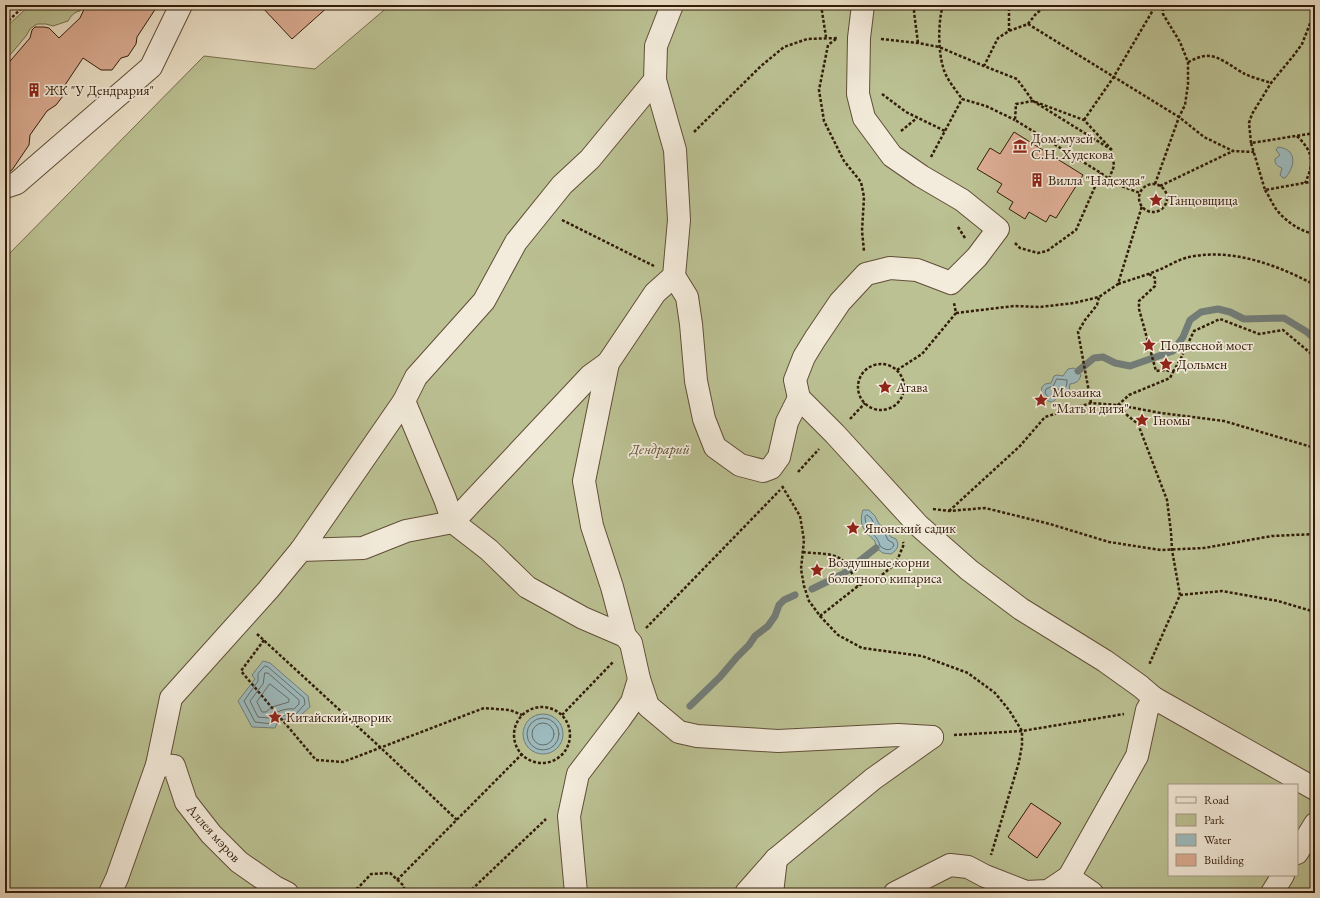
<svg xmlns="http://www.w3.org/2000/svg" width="1320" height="898" viewBox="0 0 1320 898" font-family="'EB Garamond',serif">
  <rect width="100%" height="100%" fill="#ece0c7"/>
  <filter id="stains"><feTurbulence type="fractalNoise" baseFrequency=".005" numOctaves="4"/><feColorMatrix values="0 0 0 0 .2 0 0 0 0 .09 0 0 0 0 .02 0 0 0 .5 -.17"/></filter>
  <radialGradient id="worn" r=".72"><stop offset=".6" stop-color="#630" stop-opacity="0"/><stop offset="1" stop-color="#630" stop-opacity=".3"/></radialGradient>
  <g fill="#bbc193" stroke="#776f4e" fill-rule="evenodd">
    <path d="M30,5h53l-3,6c-6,1 -9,5 -12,10l-15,5 -7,-2h-9l-7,5 -4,7 -21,25v-33z"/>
    <path d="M390,5h925v888h-1310v-635l199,-202 111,13zM1169,785h128v90h-128z"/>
  </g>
  <g fill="#9dbbbf" stroke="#737c76">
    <path d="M1278,147c19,2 18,19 7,31h-2l-3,-3 2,-7c-5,-2 -7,-3 -7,-9l5,-4 -4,-5z"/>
    <path d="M1074,368l7,7c-2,6 -4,8 -11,9l-1,7 -4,3h-7c-4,13 -11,8 -17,-1l1,-6 3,-3 6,-1 3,-7 3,-1 6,1 5,-7z"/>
    <path d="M863,510h6l6,6 4,8 7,5 5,8 5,2c4,7 1,11 -5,15l-8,-1 -7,-5 -1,-7c-10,-9 -17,-16 -12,-31z"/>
    <path d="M263,661l7,2 38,33 2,11 -16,14 -4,-3 -12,3 -3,7 -23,-1 -14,-26 17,-22 -3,-4z"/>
    <circle cx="543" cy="734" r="20"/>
  </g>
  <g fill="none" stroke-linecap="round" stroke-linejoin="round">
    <g stroke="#686c64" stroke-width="1">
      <path d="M1057,379l10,1c0,10 -3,8 -11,10l-3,6 -4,2 -4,-5 1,-4 7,-3z"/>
      <path d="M867,515l4,3 5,9 8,5 4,8 5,3 1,2c-3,7 -9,5 -14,1 -3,-14 -14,-11 -15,-29z"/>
      <path d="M265,666l3,1 36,31 1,6 -10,11 -6,-1 -12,3 -5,7 -17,-2 -11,-21 14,-20v-7z"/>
      <path d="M265,673h3l31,27v4l-5,5c-9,-1 -20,3 -25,9l-11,-1 -8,-16 13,-17z"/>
      <path d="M270,684l19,15v3l-17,5 -6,5h-4l-5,-10z"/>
      <circle cx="543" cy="734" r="16"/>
      <circle cx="543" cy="734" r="11"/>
    </g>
    <g stroke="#737c76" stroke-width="7">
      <path d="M1078,371l16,-13 9,-1 12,6 15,3 43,-15 10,-14 7,-17 11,-8 17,-3 12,3 14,7 40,-1 23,14 8,7"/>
      <path d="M812,589l31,-15 33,-26"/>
      <path d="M690,706l30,-29 17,-20 12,-12 6,-9 13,-10 7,-10 4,-11 5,-5 11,-5"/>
    </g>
  </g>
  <g fill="#dcac93" stroke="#331d09">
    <path d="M86,5h72l-21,32 -1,7 -8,12 -7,2 -9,12h-11l-18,-12 -18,27 -2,11 -7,9 -9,6 -17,24 -1,10 -17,25 -7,4v-107l25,-29 2,-8 3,-3h9l5,1 10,10 21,-20z"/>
    <path d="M260,5h70l-38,34z"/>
    <path d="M1014,132l69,43 -27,43 -6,-3 -4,7 -17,-10 -4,7 -16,-10 4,-7 -16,-10 5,-8 -25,-15 13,-21 10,6z"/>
    <path d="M1031,803l30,20 -24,35 -29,-21z"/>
  </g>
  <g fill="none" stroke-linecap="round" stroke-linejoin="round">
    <defs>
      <g id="minor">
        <path d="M863,5l-4,33 -1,56 6,24 28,38 29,20 41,24 36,29 -21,28 -26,26 -34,-13 -27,-2 -24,6 -26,28 -25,37 -11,18 -9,23 4,18 36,36 83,91 51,45 52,39 84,52 35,25 14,12 161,91"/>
        <path d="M655,80l20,70 4,70 -5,56 13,21 4,27 5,57 8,38 11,28 25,18 23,6 8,-3 8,-11 8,-35 12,-24"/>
        <path d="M5,187l12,-4 134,-116 30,-62"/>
        <path d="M608,363l-18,13 -137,146 36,28 38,37 56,31 42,18"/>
        <path d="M301,550l103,-149"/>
        <path d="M639,679l9,27 31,26 18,4 81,5 120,-6 34,2"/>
        <path d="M157,765l17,1 12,36 25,32 28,28 36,25 12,6"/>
        <path d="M1297,853l18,-29"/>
        <path d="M110,893l7,-15 40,-113 14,-67 97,-108 33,-40 62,-2 43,-17 47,-9 -8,-23 -41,-98 12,-24 68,-76 32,-59 46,-57 28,-26 65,-79 1,-34 16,-41"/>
        <path d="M576,893l-7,-77 9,-42 42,-55 12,-17 7,-23 -8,-36 -6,-7 -13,-49 -20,-61 -8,-45 24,-118 47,-70 19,-17"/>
        <path d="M746,893l30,-34 97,-80 59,-42"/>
        <path d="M772,893l4,-34"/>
        <path d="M895,893l55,-28 18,2 17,9 41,16 22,-1 21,-14 23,16"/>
        <path d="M1058,893l11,-16 68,-121 10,-46 7,-12"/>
        <path d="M1272,893l11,-18"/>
      </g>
    </defs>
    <use href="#minor" stroke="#614e38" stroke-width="24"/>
    <g stroke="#331d09" stroke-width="2.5" stroke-dasharray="3 2" stroke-linecap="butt">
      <path d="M821,5l5,32"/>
      <path d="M915,5l-1,7 4,31"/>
      <path d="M943,5c-5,17 -5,45 0,62 3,12 13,23 19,32l24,7 29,14"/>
      <path d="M5,24l20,-19"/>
      <path d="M1028,24l7,-9 11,-10"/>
      <path d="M1009,31v-26"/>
      <path d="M836,39l-8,6 -9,45 5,31 20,40 17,21 3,15 -2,34 2,20"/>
      <path d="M881,39l37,4 21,4 45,19"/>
      <path d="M1188,62c7,-3 14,-7 21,-6 11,0 26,13 36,18 8,4 18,6 26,9"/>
      <path d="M882,94l24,18 39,19"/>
      <path d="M1084,120l29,-42 43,-73"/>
      <path d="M901,131l16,-13"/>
      <path d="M694,132l67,-66 23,-19 23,-8 31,-1"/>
      <path d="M1315,133l-64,10 14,47 50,-9"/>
      <path d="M1297,136c16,16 18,26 8,47"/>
      <path d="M1251,143l-2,-20 3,-9 19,-31 23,-28 8,-11 13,-33"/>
      <path d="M1112,150l-28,-30 -51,-19 -17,3 -1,16 86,53 8,6 5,-13 -2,-16 -79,-49 -16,-22 -33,-13 14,-28 11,-7 19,-7 151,93 25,20 29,14 21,1"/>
      <path d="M931,157l31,-58"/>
      <path d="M1109,179l12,7 19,7"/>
      <path d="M1155,184l24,-67 6,-12 3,-21v-22l-8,-20 -17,-28v-9"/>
      <circle cx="1153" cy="198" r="14"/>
      <path d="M1160,186l73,-35"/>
      <path d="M1265,190c4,6 7,13 11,19 9,12 25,23 39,25"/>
      <path d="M562,220l92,46"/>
      <path d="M958,227l7,11"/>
      <path d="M1015,243l5,5 18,5 9,-2 29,-21 25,-57"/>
      <path d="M1149,274l6,4v8l-16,15v8l17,62 9,-1 8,2 -3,6 -41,17 -11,10 9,10 11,9 29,76 4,32 1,18 8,45 -31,70"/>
      <path d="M1118,284c15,-5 29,-9 43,-15 9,-4 19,-10 28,-12 44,-9 88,8 126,28"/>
      <path d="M956,313l58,-7 26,1 34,-4 25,-6 19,-13 24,-78"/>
      <circle cx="881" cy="387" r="23"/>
      <path d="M897,370l25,-16 34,-41 -2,-10"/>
      <path d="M1173,372l8,-14 13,-27 26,-12 39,15 24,-4 32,27"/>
      <path d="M1091,403l-13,-71 7,-12 12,-15 2,-8"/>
      <path d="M850,419l15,-16"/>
      <path d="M798,472l21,-23"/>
      <path d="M782,486l18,30 4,24 -3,29 3,17 5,15 11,15 38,-30 24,-11 14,-12 8,-19 -1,-2"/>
      <path d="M933,509l16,2 36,-3 65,16 59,18 52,8 43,-2 68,-12 43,-2"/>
      <path d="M949,511l71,-65 25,-29 46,-14 27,2 43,8 63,8 91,27"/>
      <path d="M803,552c11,2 28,0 38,7 8,6 13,19 17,27"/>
      <path d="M1180,595l42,-4 56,10 37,11"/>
      <path d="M820,616l18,19 24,13 60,8 46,17 27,20 14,17 13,21v14l-3,17 -28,93"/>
      <path d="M646,628l134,-138"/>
      <path d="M257,634l124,114 76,72"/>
      <path d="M264,640l-23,31 75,89 27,2 141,-54 26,2 12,5"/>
      <circle cx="542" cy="735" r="28"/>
      <path d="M562,715l51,-53"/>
      <path d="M954,735l68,-4 102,-17"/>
      <path d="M397,880l125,-126"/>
      <path d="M358,888l6,5"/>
      <path d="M347,893l11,-5 13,-14 19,-1 14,13v7"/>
      <path d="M468,893l78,-74"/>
    </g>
    <use href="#minor" stroke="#f3ebdb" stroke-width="22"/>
  </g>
  <defs>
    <symbol id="building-bare" viewBox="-9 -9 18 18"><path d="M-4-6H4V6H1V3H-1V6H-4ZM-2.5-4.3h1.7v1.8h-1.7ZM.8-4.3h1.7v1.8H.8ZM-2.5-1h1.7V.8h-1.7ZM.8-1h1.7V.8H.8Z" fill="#8f2418" stroke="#f3ebdb" stroke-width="2.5" paint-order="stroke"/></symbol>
    <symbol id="museum-bare" viewBox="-9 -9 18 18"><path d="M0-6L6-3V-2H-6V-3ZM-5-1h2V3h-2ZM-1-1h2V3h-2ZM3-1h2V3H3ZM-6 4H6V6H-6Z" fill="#8f2418" stroke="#f3ebdb" stroke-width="2.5" paint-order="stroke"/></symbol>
    <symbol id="sight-bare" viewBox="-9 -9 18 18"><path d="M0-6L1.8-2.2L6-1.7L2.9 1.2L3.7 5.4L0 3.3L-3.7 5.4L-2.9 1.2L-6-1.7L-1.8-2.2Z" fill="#8f2418" stroke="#f3ebdb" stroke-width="2.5" paint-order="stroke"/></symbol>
  </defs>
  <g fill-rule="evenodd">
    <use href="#building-bare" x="24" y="80" width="20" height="20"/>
    <use href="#museum-bare" x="1010" y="136" width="20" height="20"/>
    <use href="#building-bare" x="1027" y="170" width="20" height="20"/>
    <use href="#sight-bare" x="1146" y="190" width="20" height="20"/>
    <use href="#sight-bare" x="1139" y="335" width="20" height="20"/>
    <use href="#sight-bare" x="1156" y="354" width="20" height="20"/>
    <use href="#sight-bare" x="875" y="377" width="20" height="20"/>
    <use href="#sight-bare" x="1031" y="390" width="20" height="20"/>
    <use href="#sight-bare" x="1132" y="410" width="20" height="20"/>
    <use href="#sight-bare" x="843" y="518" width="20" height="20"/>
    <use href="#sight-bare" x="807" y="560" width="20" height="20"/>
    <use href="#sight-bare" x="265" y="707" width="20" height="20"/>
  </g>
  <g text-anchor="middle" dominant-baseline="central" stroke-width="3.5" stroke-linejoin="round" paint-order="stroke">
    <g font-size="14" fill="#331d09" stroke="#f3ebdb" text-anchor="start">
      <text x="45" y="90">ЖК "У Дендрария"</text>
      <text x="1031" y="138">Дом-музей<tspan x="1031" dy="16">С.Н. Худекова</tspan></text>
      <text x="1048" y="180">Вилла "Надежда"</text>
      <text x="1167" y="200">Танцовщица</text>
      <text x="1160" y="345">Подвесной мост</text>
      <text x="1177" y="364">Дольмен</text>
      <text x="896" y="387">Агава</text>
      <text x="1052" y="392">Мозаика<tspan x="1052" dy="16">"Мать и дитя"</tspan></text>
      <text x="1153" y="420">Гномы</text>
      <text x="864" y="528">Японский садик</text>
      <text x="828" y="562">Воздушные корни<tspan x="828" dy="16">болотного кипариса</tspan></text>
      <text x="286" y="717">Китайский дворик</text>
    </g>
    <g font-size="14" font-style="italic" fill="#5c4e32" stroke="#f3ebdb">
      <text x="660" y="449">Дендрарий</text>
    </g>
    <g font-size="14" fill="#331d09" stroke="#f3ebdb">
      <text transform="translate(214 833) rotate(48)">Аллея мэров</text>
    </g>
  </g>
  <rect width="1320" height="898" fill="none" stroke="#ece0c7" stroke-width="20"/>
  <rect x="6" y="6" width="1308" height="886" fill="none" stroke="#331d09" stroke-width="2"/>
  <rect x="10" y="10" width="1300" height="878" fill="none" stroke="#331d09"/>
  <rect x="1168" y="784" width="130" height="92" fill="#f3ebdb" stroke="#a69987"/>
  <rect x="1176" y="797" width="20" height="6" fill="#f3ebdb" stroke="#a69987"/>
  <text x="1204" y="804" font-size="12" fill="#331d09">Road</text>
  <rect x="1176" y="814" width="20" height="12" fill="#bbc193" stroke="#a69987"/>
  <text x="1204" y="824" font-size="12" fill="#331d09">Park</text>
  <rect x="1176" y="834" width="20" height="12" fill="#9dbbbf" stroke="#a69987"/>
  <text x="1204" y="844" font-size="12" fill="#331d09">Water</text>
  <rect x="1176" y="854" width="20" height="12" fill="#dcac93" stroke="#a69987"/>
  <text x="1204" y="864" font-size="12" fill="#331d09">Building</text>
  <rect width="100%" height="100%" filter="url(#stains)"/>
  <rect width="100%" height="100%" fill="url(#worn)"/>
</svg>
